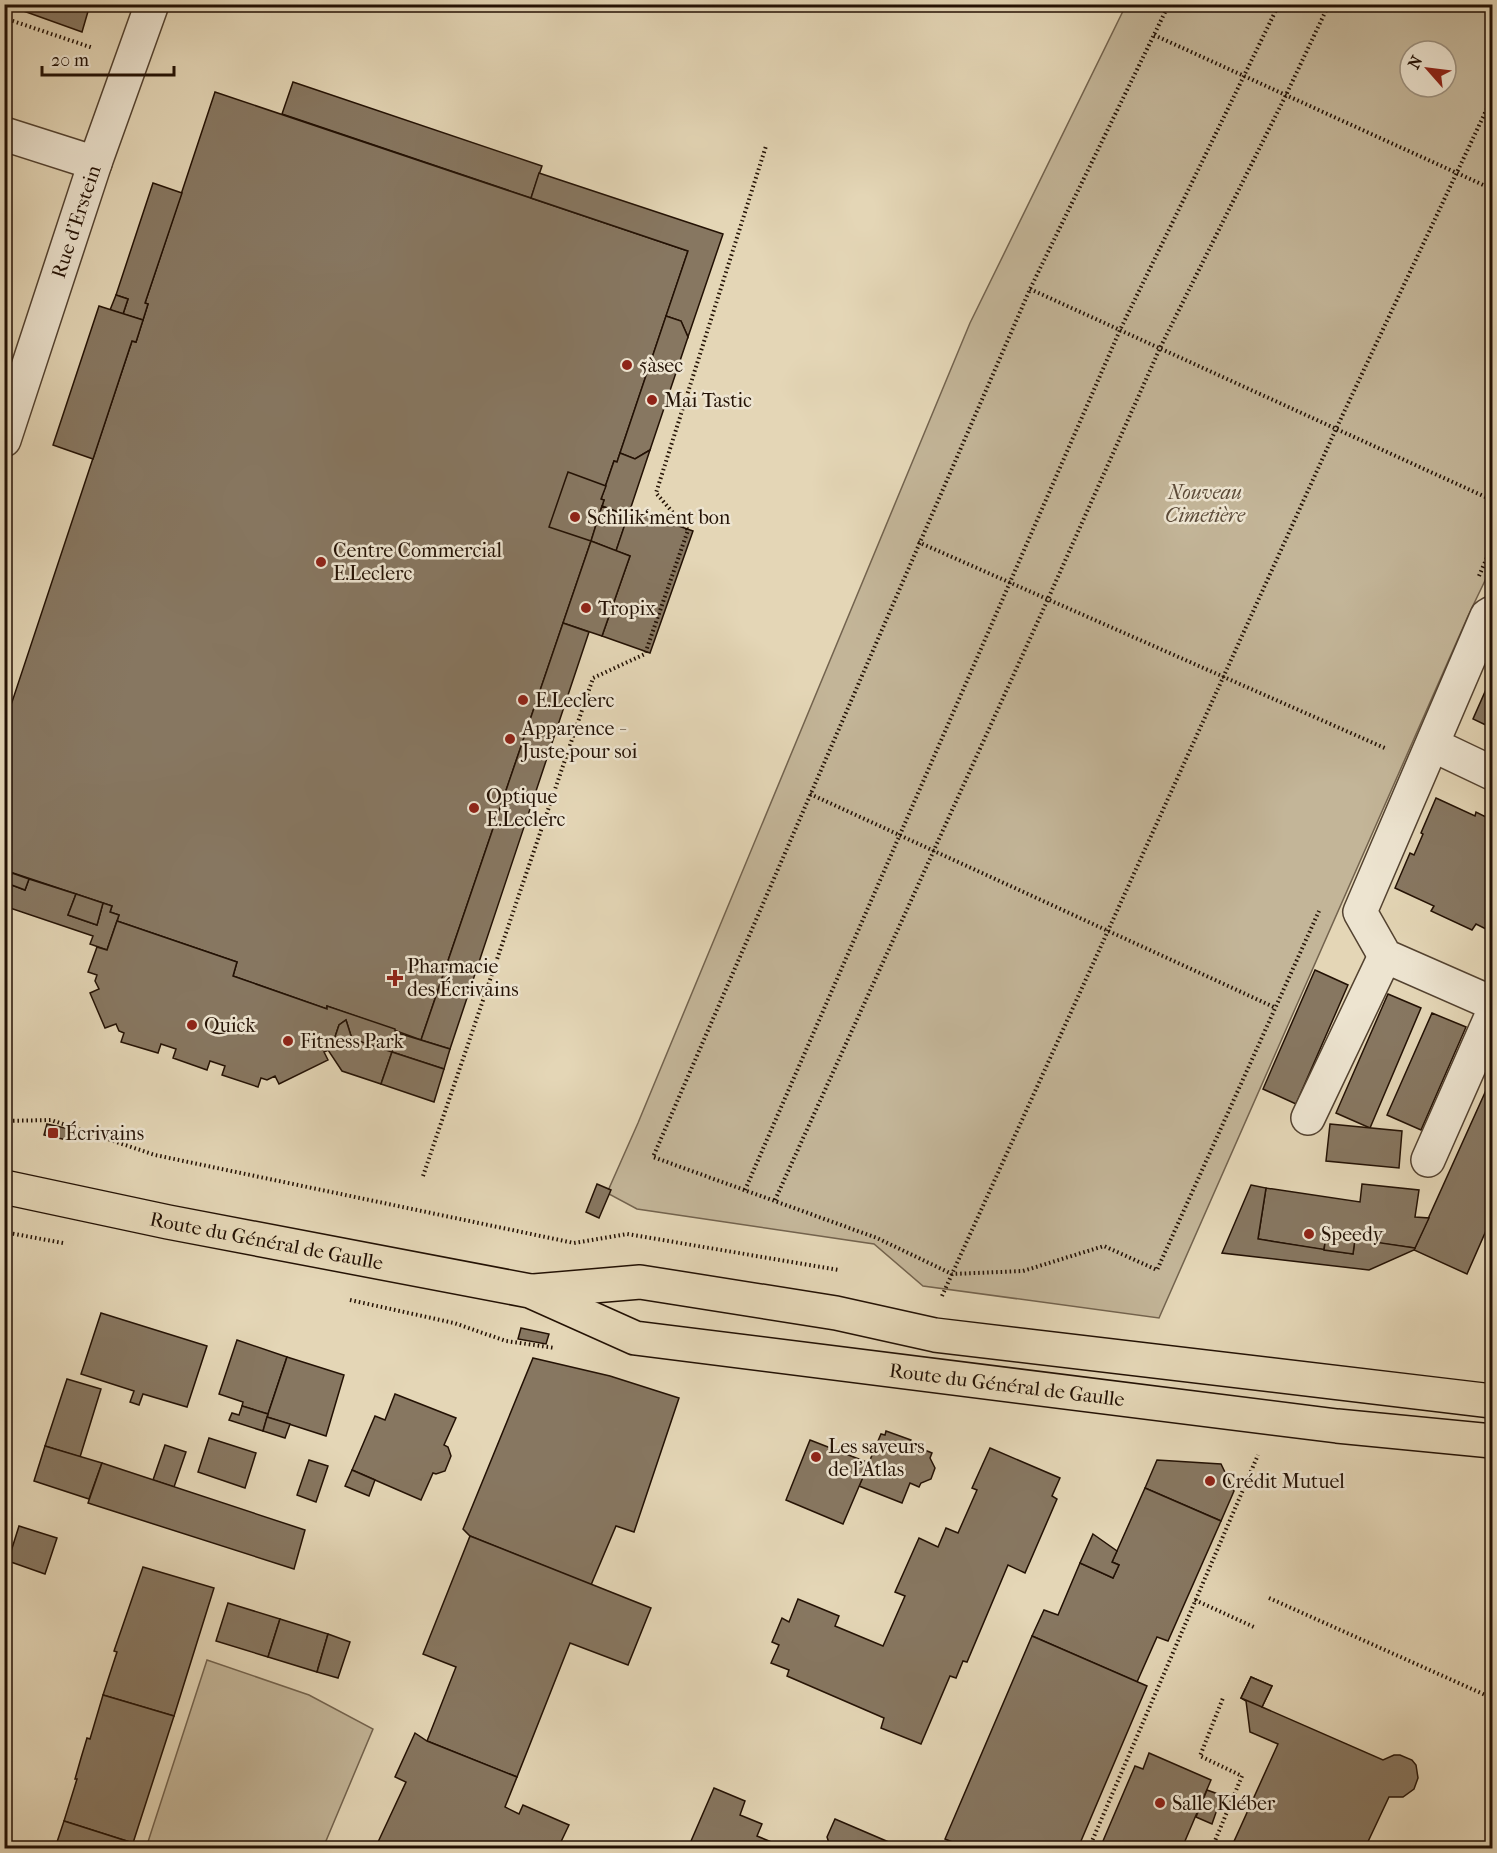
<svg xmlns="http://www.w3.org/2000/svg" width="1497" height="1853" viewBox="0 0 1497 1853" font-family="'IM FELL French Canon',serif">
  <rect width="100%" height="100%" fill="#e4d6b6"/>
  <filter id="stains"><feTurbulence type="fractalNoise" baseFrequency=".00333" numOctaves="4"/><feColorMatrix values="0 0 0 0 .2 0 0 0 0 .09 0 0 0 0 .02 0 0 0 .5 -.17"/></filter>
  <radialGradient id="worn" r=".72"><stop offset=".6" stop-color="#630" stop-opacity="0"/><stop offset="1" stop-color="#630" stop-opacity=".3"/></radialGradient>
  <g fill="#c3b598" stroke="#73634e" stroke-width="1.5" fill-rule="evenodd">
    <path d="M1126,5h366v561l-24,50 -309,702 -236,-32 -49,-42 -237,-35 -30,-16 31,-70 332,-800zM1410,51h36v36h-36z"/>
    <path d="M207,1660l102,35 64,34 -50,119h-177z"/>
  </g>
  <g fill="#877761" stroke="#231104" stroke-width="1.5">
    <path d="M4,4h96l-2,7 -9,-3 -7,24z"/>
    <path d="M293,82l249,84 -11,32 -249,-84z"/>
    <path d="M215,92l473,159 -71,211 -3,-1 -13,38 3,1 -13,41 -170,499 -60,-22 -34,-12v3l-94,-33 4,-14 -120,-41 2,-6 -9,-3 2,-6 -108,-36v-144l128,-385 4,1 12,-38 -3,-1z"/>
    <path d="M539,173l184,61 -35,103 -7,-16 -15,-5 22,-65 -157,-53z"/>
    <path d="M153,183l29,10 -37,110 3,1 -5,16 -20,-6 5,-15 -12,-4z"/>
    <path d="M116,295l12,4 -5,15 -13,-4z"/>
    <path d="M99,306l44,14 -7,22 -4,-1 -39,118 -40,-14z"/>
    <path d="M666,316l15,5 7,16 -38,113 -15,9 -15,-6z"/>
    <path d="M650,450l-22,66 -26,-10 2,-6 -3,-1 13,-38 3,1 3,-9 15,6z"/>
    <path d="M568,472l38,14 -5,13 3,1 -13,41 -42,-14z"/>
    <path d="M602,506l26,10 -12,35 -25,-10z"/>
    <path d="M630,509l63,22 -43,122 -48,-17 28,-80 -14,-5z"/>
    <path d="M591,541l39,15 -28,80 -39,-13z"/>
    <path d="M563,623l26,9 -139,417 -29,-9z"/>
    <path d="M1492,683v45l-19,-9 15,-34 3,1z"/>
    <path d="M1436,798l39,18 1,-4 16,8v112l-16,-8 -4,6 -41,-19 3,-5 -39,-18 15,-35 4,2 9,-21 -2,-1z"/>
    <path d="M4,870l8,3 -3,11 16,6 4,-11 47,15 -8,21 29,10 6,-22 9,3 -2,6 9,3 -12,35 -17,-6 3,-8 -89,-30z"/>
    <path d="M12,873l17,6 -4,11 -16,-6z"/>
    <path d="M76,894l27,9 -6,22 -29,-10z"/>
    <path d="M117,921l120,41 -4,14 94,33v-3l68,23v2l3,2 -6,19 -40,-13 -6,-19 -7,5 -8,24 -7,3 4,8 -49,24 -4,-8 -8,4 -6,-2 -3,9 -36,-12 3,-9 -15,-5 -3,9 -34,-12 3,-9 -15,-5 -3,9 -37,-11 3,-9 -5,-2 -3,-7 -11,4 -15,-35 9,-4 -4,-8 2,-6 -9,-3 9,-25 10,3z"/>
    <path d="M1315,970l33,15 -52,119 -33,-15z"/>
    <path d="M1388,994l33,14 -51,120 -34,-15z"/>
    <path d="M1432,1013l34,14 -45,103 -34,-15z"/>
    <path d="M346,1020l6,19 40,13 -11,32 -39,-13 -14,-21 3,-1 8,-24z"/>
    <path d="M398,1033l52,16 -6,20 -52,-17z"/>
    <path d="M392,1052l52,17 -10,33 -53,-18z"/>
    <path d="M1492,1077v140l-25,57 -53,-24z"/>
    <path d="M47,1124l27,6 -2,11 -28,-6z"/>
    <path d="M1330,1124l72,7 -3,37 -73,-7z"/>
    <path d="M597,1184l14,6 -12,28 -13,-6z"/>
    <path d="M1362,1184l57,6 -4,27 14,1 -14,30 -89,-12 -2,14 -66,-11 8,-51 94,14z"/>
    <path d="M1251,1185l15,3 -8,51 95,15 2,-15 60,9 -1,2 -45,20 -147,-17z"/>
    <path d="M1326,1236l29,3 -2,15 -29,-4z"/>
    <path d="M101,1313l106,33 -20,61 -44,-13 -4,11 -9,-3 4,-11 -53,-17z"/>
    <path d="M521,1328l28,6 -3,10 -28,-5z"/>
    <path d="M237,1340l50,17 -19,57 -26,-8 1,-4 -24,-8z"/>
    <path d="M287,1357l57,18 -18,61 -59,-19z"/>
    <path d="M533,1358l77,18 69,22 -45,134 -18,-6 -25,59 -121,-49 -7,-7z"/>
    <path d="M67,1379l34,10 -21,68 -35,-11z"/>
    <path d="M395,1394l61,24 -12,27 4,2 3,9 -6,15 -9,3 -3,-1 -12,27 -69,-30 23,-54 10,4z"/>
    <path d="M242,1406l26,8 -5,17 -34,-11 3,-7 7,2z"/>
    <path d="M267,1417l23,7 -5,14 -22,-7z"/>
    <path d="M886,1431l25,9 -1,4 22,9 -2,5 5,10 -4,11 -10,4 -2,4 -9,-4 -8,20 -43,-17 22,-52 4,1z"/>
    <path d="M209,1438l47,15 -11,35 -47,-16z"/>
    <path d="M810,1440l59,23 -26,61 -57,-24z"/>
    <path d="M165,1445l21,7 -12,35 -21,-7z"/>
    <path d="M45,1446l57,17 -13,36 -55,-18z"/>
    <path d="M990,1448l70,30 -8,18 5,3 -32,74 -17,-8 -41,97 -4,-1 -7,17 -6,-2 -29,68 -40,-16 3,-10 -97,-42 2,-6 -18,-7 8,-18 -7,-3 10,-24 7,4 9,-23 41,17 -4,10 48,20 22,-50 -10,-4 24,-54 19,9 8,-19 12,5 19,-43 -5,-2z"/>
    <path d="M309,1460l19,6 -12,36 -19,-7z"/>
    <path d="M1157,1460l64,4 13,27 -13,30 -76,-33z"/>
    <path d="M102,1463l203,67 -11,39 -206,-66z"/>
    <path d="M352,1470l23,10 -6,16 -24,-10z"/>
    <path d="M1145,1488l76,33 -53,120 -11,-4 -20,45 -105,-46 12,-26 14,5 22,-52 33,15 6,-13 -7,-3z"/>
    <path d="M19,1526l38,12 -12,36 -37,-13z"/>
    <path d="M1093,1534l24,17 -5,11 7,3 -6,13 -33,-15z"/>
    <path d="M470,1536l181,72 -23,57 -58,-22 -53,134 -90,-36 29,-74 -33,-13z"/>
    <path d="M143,1567l71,21 -40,128 -71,-21 14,-43 -3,-1z"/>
    <path d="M228,1603l52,16 -12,38 -52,-16z"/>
    <path d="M280,1619l48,15 -11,38 -49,-15z"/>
    <path d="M328,1634l22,8 -12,36 -21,-6z"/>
    <path d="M1032,1636l115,50 -69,162h-111l-22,-9z"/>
    <path d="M1251,1677l21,9 -10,21 121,53 11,-5h6l12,5 4,5 2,13 -4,11 -11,8h-14l-24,51h-134l47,-104 -28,-12 -4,-31 -5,-3z"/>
    <path d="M1251,1677l21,9 -10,21 -21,-9z"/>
    <path d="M103,1695l71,21 -41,127 -69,-22 13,-42h-2l6,-21 6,-20 3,1z"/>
    <path d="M415,1733l12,8 90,36 -12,30 14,7 4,-9 46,20 -11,23h-165l-15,-6 28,-60 -11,-5z"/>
    <path d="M1149,1753l62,27 -29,68h-82l35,-82 8,3z"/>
    <path d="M714,1788l31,13 -5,14 22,9 -5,12 29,12h-98z"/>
    <path d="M1207,1790l11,4 3,4 -9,26 -16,-7z"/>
    <path d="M835,1819l63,27 -1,2h-73l6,-2 -3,-9z"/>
    <path d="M64,1821l69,22 -2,5h-76z"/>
  </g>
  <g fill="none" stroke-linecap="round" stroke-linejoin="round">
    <defs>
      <g id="minor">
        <path d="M4,134l91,29"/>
        <path id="s1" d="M4,440l91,-277 57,-159"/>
        <path d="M1492,613l-5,3 -127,296 25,44 107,47"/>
        <path d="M1433,745l59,28"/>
        <path d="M1308,1118l77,-162"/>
        <path d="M1428,1160l64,-145"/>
      </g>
      <g id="major">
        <path id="s2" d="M4,1187l164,35 362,69 105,47 702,88 155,15"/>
        <path d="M534,1291l106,-9 196,31 99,22 557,66"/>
      </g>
    </defs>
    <use href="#minor" stroke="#534230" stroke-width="36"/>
    <use href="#major" stroke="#231104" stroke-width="36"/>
    <g stroke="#231104" stroke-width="4" stroke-dasharray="1.5 3" stroke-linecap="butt">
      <path d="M1169,4l-139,285 -377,868 224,81 75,36 71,-3 81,-25 53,24 162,-359"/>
      <path d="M4,18l89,30"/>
      <path d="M1154,35l338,154"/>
      <path d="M1030,289l462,211"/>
      <path d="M918,542l469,207"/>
      <path d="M1479,576l13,-30"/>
      <path d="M810,794l466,214"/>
      <path d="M4,1121l47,-1 104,35 419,88 53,-9 212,36"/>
      <path d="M423,1176l170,-498 52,-24 43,-124 -32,-37 110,-347"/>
      <path d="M745,1190l375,-860 159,-326"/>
      <path d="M775,1200l273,-601 112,-251 126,-253 43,-91"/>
      <path d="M4,1232l59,11"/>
      <path d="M942,1296l394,-867 156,-331"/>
      <path d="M350,1300l104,23 52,18 49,7"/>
      <path d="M1269,1598l223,100"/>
      <path d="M1195,1600l61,28"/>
      <path d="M1089,1848l169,-393"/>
      <path d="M1212,1848l30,-72 -42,-20 23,-58"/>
    </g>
    <use href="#minor" stroke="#ede4d0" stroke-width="33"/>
    <use href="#major" stroke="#e4d6b6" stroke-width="33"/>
  </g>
  <g fill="#8f2418" stroke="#ede4d0" stroke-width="2">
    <circle cx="627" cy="365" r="6"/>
    <circle cx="652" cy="400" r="6"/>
    <circle cx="575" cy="517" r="6"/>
    <circle cx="321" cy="562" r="6"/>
    <circle cx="586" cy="608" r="6"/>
    <circle cx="523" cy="700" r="6"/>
    <circle cx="510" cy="739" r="6"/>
    <circle cx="474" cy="808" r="6"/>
    <path d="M392 969h6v6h6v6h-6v6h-6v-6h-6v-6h6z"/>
    <circle cx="192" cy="1025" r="6"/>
    <circle cx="288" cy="1041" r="6"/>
    <rect x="47" y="1127" width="12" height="12" rx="3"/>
    <circle cx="1309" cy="1234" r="6"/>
    <circle cx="816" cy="1457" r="6"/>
    <circle cx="1210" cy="1481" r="6"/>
    <circle cx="1160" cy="1803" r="6"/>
  </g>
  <g text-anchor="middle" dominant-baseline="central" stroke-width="5" stroke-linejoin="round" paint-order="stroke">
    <g font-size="20" fill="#231104" stroke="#ede4d0">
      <text stroke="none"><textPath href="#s1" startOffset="230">Rue d'Erstein</textPath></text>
      <text stroke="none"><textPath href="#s2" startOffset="268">Route du Général de Gaulle</textPath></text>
      <text stroke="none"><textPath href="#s2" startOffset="1026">Route du Général de Gaulle</textPath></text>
    </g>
    <g font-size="20" fill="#231104" stroke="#ede4d0" text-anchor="start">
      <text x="639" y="365">5àsec</text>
      <text x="664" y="400">Mai Tastic</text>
      <text x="587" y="517">Schilik‘ment bon</text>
      <text x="333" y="550">Centre Commercial<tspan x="333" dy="23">E.Leclerc</tspan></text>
      <text x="598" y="608">Tropix</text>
      <text x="535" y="700">E.Leclerc</text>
      <text x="522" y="728">Apparence -<tspan x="522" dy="23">Juste pour soi</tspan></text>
      <text x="486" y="796">Optique<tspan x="486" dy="23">E.Leclerc</tspan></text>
      <text x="407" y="966">Pharmacie<tspan x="407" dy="23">des Écrivains</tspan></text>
      <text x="204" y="1025">Quick</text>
      <text x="300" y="1041">Fitness Park</text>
      <text x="65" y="1133">Écrivains</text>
      <text x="1321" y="1234">Speedy</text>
      <text x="828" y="1446">Les saveurs<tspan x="828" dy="23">de l'Atlas</tspan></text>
      <text x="1222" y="1481">Crédit Mutuel</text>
      <text x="1172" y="1803">Salle Kléber</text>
    </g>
    <g font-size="20" font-style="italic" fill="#5b4a38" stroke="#ede4d0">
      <text x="1205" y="492">Nouveau<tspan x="1205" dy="23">Cimetière</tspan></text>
    </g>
  </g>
  <rect width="1497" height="1853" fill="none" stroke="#e4d6b6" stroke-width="24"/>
  <rect x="6" y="6" width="1485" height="1841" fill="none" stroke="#231104" stroke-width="3"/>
  <rect x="12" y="12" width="1473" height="1829" fill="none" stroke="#231104" stroke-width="1.5"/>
  <g transform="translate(1428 69) rotate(298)"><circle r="28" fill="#ede4d0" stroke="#9c907e" stroke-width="1.5"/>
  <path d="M0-4.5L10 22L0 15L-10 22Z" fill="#8f2418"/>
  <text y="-9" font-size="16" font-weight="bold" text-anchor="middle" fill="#231104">N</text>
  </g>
  <path d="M42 66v9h132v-9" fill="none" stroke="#231104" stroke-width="3"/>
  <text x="51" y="66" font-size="18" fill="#231104" stroke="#ede4d0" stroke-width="4.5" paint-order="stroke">20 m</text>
  <rect width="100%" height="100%" filter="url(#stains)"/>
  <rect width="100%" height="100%" fill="url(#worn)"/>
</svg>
